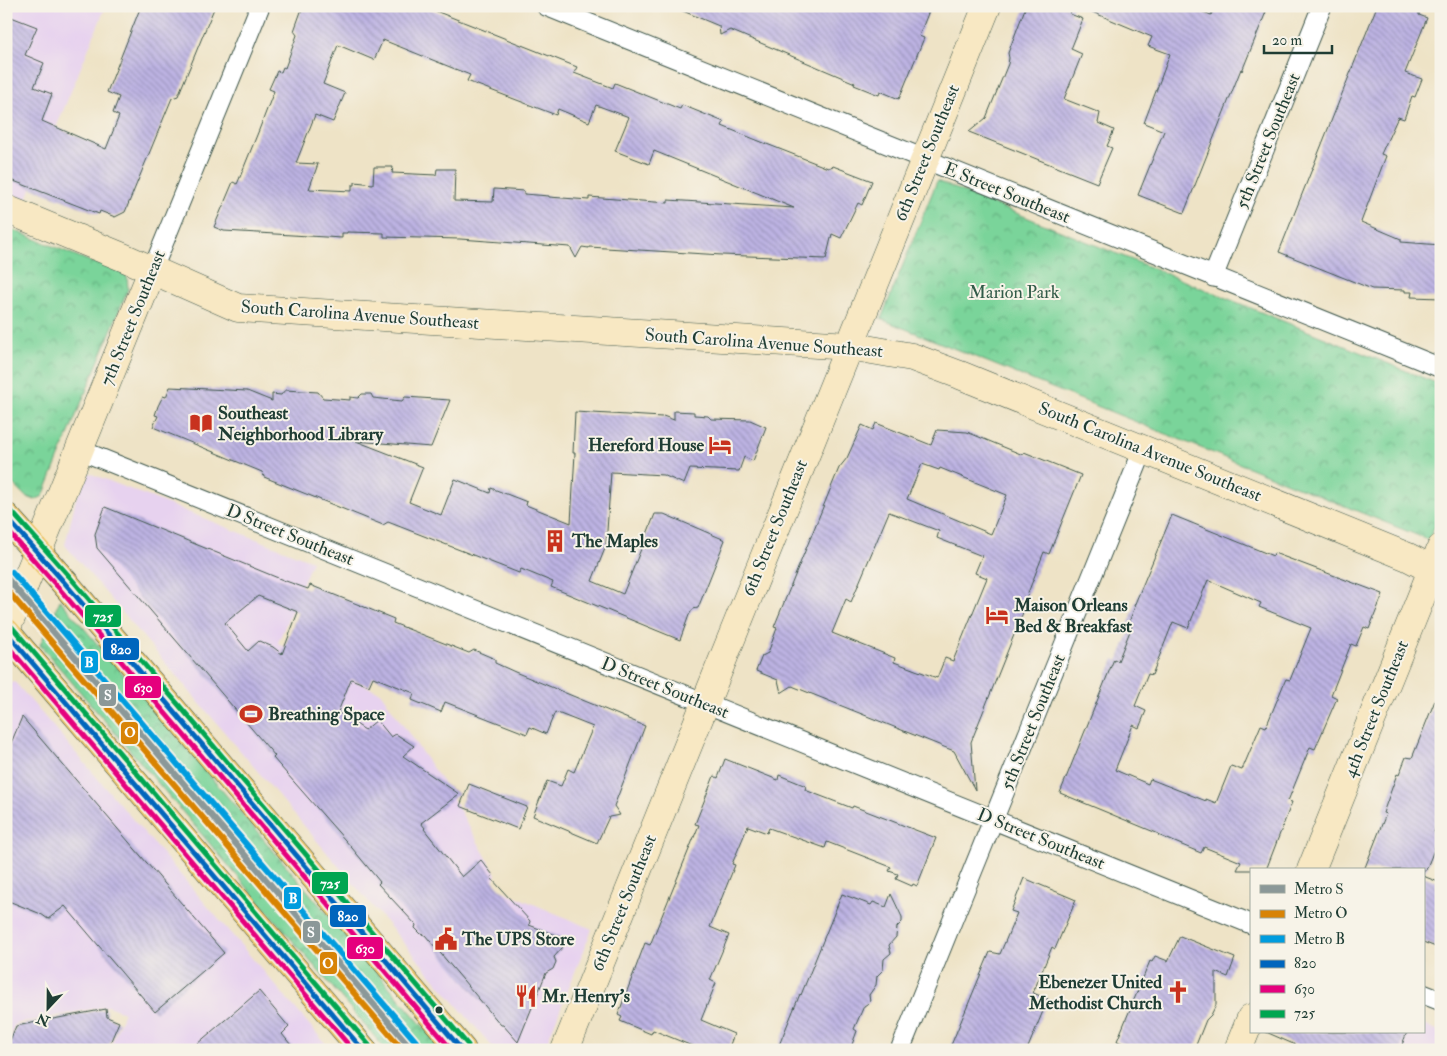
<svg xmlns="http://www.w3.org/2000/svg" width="1447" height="1056" viewBox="0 0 1447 1056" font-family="'IM FELL Double Pica',serif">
  <defs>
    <pattern id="park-crowns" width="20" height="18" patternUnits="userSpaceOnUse" patternTransform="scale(1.25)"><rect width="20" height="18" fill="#7ad49a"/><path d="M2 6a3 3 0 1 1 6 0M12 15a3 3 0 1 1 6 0" fill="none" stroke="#63ad7e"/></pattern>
    <pattern id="building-back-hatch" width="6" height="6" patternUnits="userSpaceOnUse" patternTransform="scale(1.25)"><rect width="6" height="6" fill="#bdb3e3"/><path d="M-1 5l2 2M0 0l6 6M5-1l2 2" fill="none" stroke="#9993b9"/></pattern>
  </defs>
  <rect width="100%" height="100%" fill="#f7f3e8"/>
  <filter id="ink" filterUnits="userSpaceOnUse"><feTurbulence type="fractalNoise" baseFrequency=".02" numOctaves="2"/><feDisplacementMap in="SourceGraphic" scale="10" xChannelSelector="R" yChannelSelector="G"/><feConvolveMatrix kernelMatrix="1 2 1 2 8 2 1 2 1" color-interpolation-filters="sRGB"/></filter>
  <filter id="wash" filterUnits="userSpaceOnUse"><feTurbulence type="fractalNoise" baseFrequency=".0096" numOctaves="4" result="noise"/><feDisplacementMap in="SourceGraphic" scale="20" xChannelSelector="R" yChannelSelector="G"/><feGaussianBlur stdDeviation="1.12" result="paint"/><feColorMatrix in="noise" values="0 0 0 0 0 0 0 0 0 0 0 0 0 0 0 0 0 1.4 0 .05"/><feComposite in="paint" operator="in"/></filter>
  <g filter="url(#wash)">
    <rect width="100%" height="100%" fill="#eee3c6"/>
    <g fill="#e7d2ef">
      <path d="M6,6h100l-80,195 -20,-7z"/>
      <path d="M89,473l223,88 -34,82 31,19 71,30 68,98 48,84 -5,12 101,43 -48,121h-49l-430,-505 11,-46z"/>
      <path d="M14,681l317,369h-222l15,-38 -16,-6 -93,18 -9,21v-362z"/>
      <path d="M1423,1024l18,8v18h-41l7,-18h16z"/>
    </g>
    <g fill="url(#park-crowns)" stroke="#4c8867">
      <path d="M937,181l504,204v127l-12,28 -548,-221z"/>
      <path d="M6,227l88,36 7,-4 23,12 3,5 1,13 -85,207 -8,4 -10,-4 -19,-19z"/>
      <path d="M60,600l383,450h-57l-346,-405z"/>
    </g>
    <g id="blocks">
      <g fill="url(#building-back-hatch)" fill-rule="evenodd">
        <path d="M141,6h74l-37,90 -6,2 -47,114 -10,5 -15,-6 -1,3 -93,-36v-163l31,12 -12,28 19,8 -10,24 18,7 -10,27 64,28 13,-33 -6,-3 6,-16 -12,-5z"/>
        <path d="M303,6h120l154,61 -3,6 39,15 2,-5 65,26 2,-4 42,17 -2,4 37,15 69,27 5,-2 39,15 -10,24 -4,-2 -17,35 -9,-4 -6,25 -104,-4 -133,-8v1l-7,-1 -6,11 -6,-11 -110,-8 -76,-2v-4l-37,-1v1h-5v5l-50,-3 -68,-4 -10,-4 19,-45 4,2 1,-2 21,-52 15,-39 -5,-2 8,-18 4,1 2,-5 2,1 12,-33 -3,-4zM383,40l87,35 -3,6 89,34 2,-6 31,13 7,-17 33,12 -14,34 34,13 5,-13 140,57 -126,-8v3l-79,-6v3l-40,-3v-1l-25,-2v-3l-30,-2 -1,13 -39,-1 1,-32h-18l-1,6 -44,-2 1,-6h-19l-1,17 -18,-2v3h-3v6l-43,-2 9,-25 -22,-1 19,-48 18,7 12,-29 -22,-9 15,-39 36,15z"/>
        <path d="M671,6h260l-12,30 5,2 -25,61 -19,-8 -1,4 -25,-10 1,-2 -125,-53 -10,5 -1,-9z"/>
        <path d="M1026,6h47l-3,8 13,5 -12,30 11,5 -18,45 36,14 -2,10 16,7 -7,16 5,2 -15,35 -128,-51 17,-14 22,-54 1,-6 -1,-5z"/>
        <path d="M1078,6h111l22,9 4,-9h39l12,6 -24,59 -1,-2 -57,144 -46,-18 26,-64 -20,-8 26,-69 -22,-8 4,-9z"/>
        <path d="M1377,6h27l15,6v3l8,3 -22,55 17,6 -7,18 -3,-1 -8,23 -6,-2 -17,37 5,2 -25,66 40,17v3l40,3v53l-30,-1 1,-5h-7v-2l-33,-1 -93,-37z"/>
        <path d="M170,387l77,4 25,10v-7l9,1 4,-5 33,2 5,6 27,2v-3l8,1 4,-4h9l2,4 29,3 3,-4 45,3 -19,47 -75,-6 67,26 -14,35 32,13 14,-36 35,14 1,-5 36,14 -1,3 45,18 4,-70h-2l2,-41 87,5 1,-1 11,4v-9l20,1v3l14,1 3,3 39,1 16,7 -13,34 -9,-4 -5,14 -49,-2 -6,15 -21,-9 -52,-3 -5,74 -14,35 31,13 32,-80h9l61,26 -27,68 -5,1 -4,6 -9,25 -129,-53 2,-5 -32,-13 -2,4 -131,-51 -5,3 -119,-48 -2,-5 -109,-45 5,-11 -3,-1 3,-9 5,-10 3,1z"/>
        <path d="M876,423l55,22 6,-15 30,2 56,23 1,-3 57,23 -32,79 -5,-2 -18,46 2,1 -6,16 -51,127 4,48 -21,-39 -162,-65 -11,7 -3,-13 -22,-9 6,-15 6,-3 9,-25 -3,-1 65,-159 8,-10 15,-33 11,5zM922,464l17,6 1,-2 67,27 -16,39 -84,-35zM889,512l50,19 -2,7 45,18 -7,17 12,5 -34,83 -8,-3 -8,20 -43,-16 1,-4 -63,-25 14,-34 5,3z"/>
        <path d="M105,507l178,73 25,9 2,-4 84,34 -1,4 76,30 5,-3 21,9v4l20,9 130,54 -31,80 6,9 -11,2 -12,26 -64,-27 14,-35 14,5 7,-17 6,3 19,-45 -38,-15 -9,22 -16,-7 -3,7 -82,-32 -4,10 -29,-12 2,-7 -41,-16 -4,9 -18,-7 -13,33 27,18 12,-10 14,17 5,-3 18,12 -11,10 56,38 -38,29 4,5 -1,1 38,48 19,-17 12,15 -2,3 39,43 -1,4 32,12 2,10 -9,10 2,5 -3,7 -7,4 -28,69 -15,-17h-2l-76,-90 -4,-1 -6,-6 1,-3 -38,-41 2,-2 -28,-34 -79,-90 2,-2 -178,-208 -2,-14zM258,596l40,16 -16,42 -9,-7 -14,-6 -11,10 -23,-28z"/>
        <path d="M1172,515l101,41 1,-3 109,41 -14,35 -5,-2 -8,19 -5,-2 -20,51 6,3 -22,51 -5,-2 -22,54 4,1 -26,68h-29l4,-8 -37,-15 -3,6 -43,-18 1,-1 -99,-41 54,-134 4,2 14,-35 -4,-1 7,-19h-1zM1208,580l53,23 -2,4 52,21 -21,52 -4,-1 -1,2 -19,46 -5,-2 -19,45 -11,-4 -15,37 -10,-4v2l-56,-22 -2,5 -33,-14 18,-45 6,3 7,-17 -11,-5 13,-32 4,1 21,-53 15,6z"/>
        <path d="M1440,688l1,127 -7,17 6,3 -14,35h-62l22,-56 -3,-1 14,-39 2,1 7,-18 6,1z"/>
        <path d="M22,717l202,236 -69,59 -90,-106 -17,13 -7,-5 -35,-14v-145z"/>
        <path d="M725,759l53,21 1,-5 27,11 -1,4 47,18 1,-2 83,32 -19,48 -4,-2 -1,2 -16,-7 2,-5 -9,-3 2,-4 -64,-25 -2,6 -56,-20 -2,5 -19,-7 -16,38 3,1 -25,62 19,8 -19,45 6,3 -15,37 33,14 -6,16h-26l-49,-20 -2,4 -31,-13 2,-4 -4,-2 27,-72 5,2 49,-120 -4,-1 19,-48 4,2z"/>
        <path d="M469,784l58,23 -9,22 -58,-23z"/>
        <path d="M1423,876l18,7v66l-18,-7z"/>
        <path d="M1024,878l52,22 -21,49 -3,-2 -19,46 15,6 -21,51h-78l41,-98 10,2 17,-41 -6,-2z"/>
        <path d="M842,894l29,11 2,-3 13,5 5,-13 11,23v5l-5,5 -1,10 -7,8 2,8 -7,6 -1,11 -6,6 -1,9 -7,10 1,7 -6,4 -10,23 3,2 -7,19h-73l23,-56 1,1 2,-5z"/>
        <path d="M1180,936l55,22 -7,19 -12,-5v33l-5,10 -5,5 -12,30h-56l-21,-9 33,-80 2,1 3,-6 13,5z"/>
        <path d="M259,991l30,36 -7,7 13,16h-105z"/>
        <path d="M106,1009l1,8 12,5 -12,28h-101l10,-24z"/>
        <path d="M1266,1032h141l-7,18h-93z"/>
      </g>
    </g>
  </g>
  <g filter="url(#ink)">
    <use href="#blocks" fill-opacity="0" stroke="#3e564a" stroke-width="1"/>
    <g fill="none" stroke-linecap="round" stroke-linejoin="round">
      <defs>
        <g id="street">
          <path d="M546,6l895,362"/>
          <path d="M152,271l108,-265"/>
          <path d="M1213,277l109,-271"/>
          <path d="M80,450l1171,474"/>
          <path d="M1423,994l18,7"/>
          <path d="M900,1050l243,-600"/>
        </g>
        <g id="secondary">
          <path d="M6,209l119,49 113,50 611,38 63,11 48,18 448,182 33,17"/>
          <path d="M6,630l146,-359"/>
          <path d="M1311,870l130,-322"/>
          <path d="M565,1050l422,-1044"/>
          <path d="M1238,1050l13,-32"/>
        </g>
        <g id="primary">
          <path d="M6,517l57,64 399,469"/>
          <path d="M6,632l357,418"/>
        </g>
      </defs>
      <use href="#street" stroke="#3e564a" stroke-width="21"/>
      <use href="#secondary" stroke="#3e564a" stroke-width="29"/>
      <use href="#primary" stroke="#3e564a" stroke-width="29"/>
      <use href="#street" stroke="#fff" stroke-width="19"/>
      <use href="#secondary" stroke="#f8e8c3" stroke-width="28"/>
      <use href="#primary" stroke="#edc569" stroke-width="28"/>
      <defs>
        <g id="bus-1">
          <path d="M6,517l57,64 399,469"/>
          <path d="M6,632l357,418"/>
        </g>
        <g id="bus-2">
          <path d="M6,529l51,57 395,464"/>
          <path d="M6,644l347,406"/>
        </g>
        <g id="bus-3">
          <path d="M12,512l57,64 399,469"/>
          <path d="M12,627l357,418"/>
        </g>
      </defs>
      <use href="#bus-1" stroke="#f7f3e8" stroke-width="9"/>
      <use href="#bus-2" stroke="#f7f3e8" stroke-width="9"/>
      <use href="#bus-3" stroke="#f7f3e8" stroke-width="9"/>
      <use href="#bus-1" stroke="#0065bd" stroke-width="5"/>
      <use href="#bus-2" stroke="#e5007d" stroke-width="5"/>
      <use href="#bus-3" stroke="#00a651" stroke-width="5"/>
      <defs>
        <path id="metro-1" d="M6,577l407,473"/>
        <path id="metro-2" d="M6,589l397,461"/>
        <path id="metro-3" d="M12,572l407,473"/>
      </defs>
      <use href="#metro-1" stroke="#f7f3e8" stroke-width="10"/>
      <use href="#metro-2" stroke="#f7f3e8" stroke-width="10"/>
      <use href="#metro-3" stroke="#f7f3e8" stroke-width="10"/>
      <use href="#metro-1" stroke="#8b9898" stroke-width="6"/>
      <use href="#metro-2" stroke="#d88305" stroke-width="6"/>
      <use href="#metro-3" stroke="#009cde" stroke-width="6"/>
    </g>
  </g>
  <defs>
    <symbol id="library-bare" viewBox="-9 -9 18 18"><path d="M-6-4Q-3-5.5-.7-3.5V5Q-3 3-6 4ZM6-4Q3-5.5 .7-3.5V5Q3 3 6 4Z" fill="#c8321e" stroke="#f7f3e8" stroke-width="2.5" paint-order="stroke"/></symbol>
    <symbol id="hotel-bare" viewBox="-9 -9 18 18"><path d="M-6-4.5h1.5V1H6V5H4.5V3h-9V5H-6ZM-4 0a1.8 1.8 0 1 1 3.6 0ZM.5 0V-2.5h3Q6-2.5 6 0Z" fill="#c8321e" stroke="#f7f3e8" stroke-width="2.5" paint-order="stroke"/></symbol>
    <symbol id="building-bare" viewBox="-9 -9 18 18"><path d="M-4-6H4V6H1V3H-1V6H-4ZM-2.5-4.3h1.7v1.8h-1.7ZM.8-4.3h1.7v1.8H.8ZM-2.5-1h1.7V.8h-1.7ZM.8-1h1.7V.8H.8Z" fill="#c8321e" stroke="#f7f3e8" stroke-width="2.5" paint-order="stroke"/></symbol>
    <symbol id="stadium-bare" viewBox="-9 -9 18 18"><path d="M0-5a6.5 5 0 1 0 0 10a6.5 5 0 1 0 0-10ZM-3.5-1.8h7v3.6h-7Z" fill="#c8321e" stroke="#f7f3e8" stroke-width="2.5" paint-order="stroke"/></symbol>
    <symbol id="civic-bare" viewBox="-9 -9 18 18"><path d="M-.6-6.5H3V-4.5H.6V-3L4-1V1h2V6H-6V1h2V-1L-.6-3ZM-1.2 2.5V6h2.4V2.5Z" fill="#c8321e" stroke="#f7f3e8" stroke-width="2.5" paint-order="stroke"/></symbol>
    <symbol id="church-bare" viewBox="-9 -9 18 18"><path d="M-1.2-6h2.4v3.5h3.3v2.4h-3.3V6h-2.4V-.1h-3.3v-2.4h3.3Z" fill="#c8321e" stroke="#f7f3e8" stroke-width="2.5" paint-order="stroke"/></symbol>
    <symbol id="restaurant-bare" viewBox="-9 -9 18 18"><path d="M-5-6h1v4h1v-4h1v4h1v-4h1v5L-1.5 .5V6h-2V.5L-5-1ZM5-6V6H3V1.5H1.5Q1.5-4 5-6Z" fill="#c8321e" stroke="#f7f3e8" stroke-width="2.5" paint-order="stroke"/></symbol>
  </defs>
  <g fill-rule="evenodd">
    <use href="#library-bare" x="185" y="407" width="32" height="32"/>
    <use href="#hotel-bare" x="704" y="429" width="32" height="32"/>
    <use href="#building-bare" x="539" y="525" width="32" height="32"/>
    <use href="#hotel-bare" x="981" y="599" width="32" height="32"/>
    <use href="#stadium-bare" x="235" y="698" width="32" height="32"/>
    <use href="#civic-bare" x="430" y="923" width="32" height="32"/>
    <use href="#church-bare" x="1162" y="976" width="32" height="32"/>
    <use href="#restaurant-bare" x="510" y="980" width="32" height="32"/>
  </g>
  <circle fill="#1f3d34" stroke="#f7f3e8" stroke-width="2" cx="439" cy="1010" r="4.5"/>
  <g text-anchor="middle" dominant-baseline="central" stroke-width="4" stroke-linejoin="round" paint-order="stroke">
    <g font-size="18" fill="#1f3d34" stroke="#f7f3e8">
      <text transform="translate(1268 141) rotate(-68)">5th Street Southeast</text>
      <text transform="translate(927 153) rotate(-68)">6th Street Southeast</text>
      <text transform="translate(1007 193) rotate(22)">E Street Southeast</text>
      <text transform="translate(360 315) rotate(4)">South Carolina Avenue Southeast</text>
      <text transform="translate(133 318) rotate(-68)">7th Street Southeast</text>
      <text transform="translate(764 343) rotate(4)">South Carolina Avenue Southeast</text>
      <text transform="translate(1150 452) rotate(22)">South Carolina Avenue Southeast</text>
      <text transform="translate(775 528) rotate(-68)">6th Street Southeast</text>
      <text transform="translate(290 535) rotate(22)">D Street Southeast</text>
      <text transform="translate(665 688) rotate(22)">D Street Southeast</text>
      <text transform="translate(1376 709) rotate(-68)">4th Street Southeast</text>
      <text transform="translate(1033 722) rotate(-68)">5th Street Southeast</text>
      <text transform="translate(1041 839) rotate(22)">D Street Southeast</text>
      <text transform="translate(624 903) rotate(-68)">6th Street Southeast</text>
    </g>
    <g font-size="18" fill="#315b48" stroke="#f7f3e8">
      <text x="1014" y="292">Marion Park</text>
    </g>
    <g font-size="18" font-weight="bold" fill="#1f3d34" stroke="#f7f3e8" text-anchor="start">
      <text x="218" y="413">Southeast<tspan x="218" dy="21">Neighborhood Library</tspan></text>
      <text x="704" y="445" text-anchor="end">Hereford House</text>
      <text x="572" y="541">The Maples</text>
      <text x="1014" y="605">Maison Orleans<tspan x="1014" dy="21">Bed &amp; Breakfast</tspan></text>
      <text x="268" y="714">Breathing Space</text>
      <text x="462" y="939">The UPS Store</text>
      <text x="1162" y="982" text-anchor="end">Ebenezer United<tspan x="1162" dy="21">Methodist Church</tspan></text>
      <text x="542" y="996">Mr. Henry's</text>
    </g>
  </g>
  <g stroke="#f7f3e8" stroke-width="2">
    <rect x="84" y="604" width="38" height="24" rx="5" fill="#00a651"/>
    <rect x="102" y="637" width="38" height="24" rx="5" fill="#0065bd"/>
    <rect x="80" y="650" width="19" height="24" rx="5" fill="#009cde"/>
    <rect x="124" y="675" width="38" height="24" rx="5" fill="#e5007d"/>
    <rect x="98" y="683" width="19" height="24" rx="5" fill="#8b9898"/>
    <rect x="120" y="721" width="19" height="24" rx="5" fill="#d88305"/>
    <rect x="311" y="871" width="38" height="24" rx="5" fill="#00a651"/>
    <rect x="283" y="886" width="19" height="24" rx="5" fill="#009cde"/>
    <rect x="329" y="904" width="38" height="24" rx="5" fill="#0065bd"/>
    <rect x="302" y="920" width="19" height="24" rx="5" fill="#8b9898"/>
    <rect x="346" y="936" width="38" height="24" rx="5" fill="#e5007d"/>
    <rect x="319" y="951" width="19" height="24" rx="5" fill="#d88305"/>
  </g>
  <g font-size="14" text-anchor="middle" font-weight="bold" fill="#fff">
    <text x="103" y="621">725</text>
    <text x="121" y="654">820</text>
    <text x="89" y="667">B</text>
    <text x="143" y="692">630</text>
    <text x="108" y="700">S</text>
    <text x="130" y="737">O</text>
    <text x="330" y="888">725</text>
    <text x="293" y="903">B</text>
    <text x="348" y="921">820</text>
    <text x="311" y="937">S</text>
    <text x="365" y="953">630</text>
    <text x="328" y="968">O</text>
  </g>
  <rect width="1447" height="1056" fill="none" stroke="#f7f3e8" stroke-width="25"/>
  <rect x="1250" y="868" width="175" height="165" fill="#f7f3e8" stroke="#a1aaa0"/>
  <rect x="1260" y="885" width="25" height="8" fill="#8b9898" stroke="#a1aaa0"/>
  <text x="1294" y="894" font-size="15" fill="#1f3d34">Metro S</text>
  <rect x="1260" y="910" width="25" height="8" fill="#d88305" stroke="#a1aaa0"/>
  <text x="1294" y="918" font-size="15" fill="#1f3d34">Metro O</text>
  <rect x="1260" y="935" width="25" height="8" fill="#009cde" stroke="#a1aaa0"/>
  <text x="1294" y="944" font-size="15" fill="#1f3d34">Metro B</text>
  <rect x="1260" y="960" width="25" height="8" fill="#0065bd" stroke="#a1aaa0"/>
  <text x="1294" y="968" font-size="15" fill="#1f3d34">820</text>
  <rect x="1260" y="985" width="25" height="8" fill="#e5007d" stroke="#a1aaa0"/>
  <text x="1294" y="994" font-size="15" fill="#1f3d34">630</text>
  <rect x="1260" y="1010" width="25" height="8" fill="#00a651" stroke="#a1aaa0"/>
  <text x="1294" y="1018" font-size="15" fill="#1f3d34">725</text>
  <g transform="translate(48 1008) rotate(202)" stroke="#f7f3e8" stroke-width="4" paint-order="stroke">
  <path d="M0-4L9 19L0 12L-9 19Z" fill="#1f3d34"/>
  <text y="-8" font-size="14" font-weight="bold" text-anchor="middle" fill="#1f3d34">N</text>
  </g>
  <path d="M1264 45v8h68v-8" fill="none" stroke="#1f3d34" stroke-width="2.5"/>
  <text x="1272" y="45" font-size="15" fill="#1f3d34" stroke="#f7f3e8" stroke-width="4" paint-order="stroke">20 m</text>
</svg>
